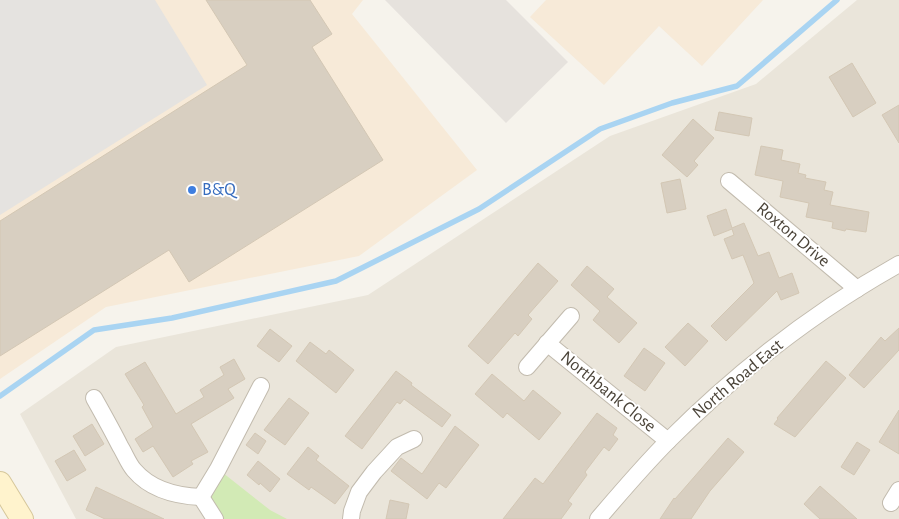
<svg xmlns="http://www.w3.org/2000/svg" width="899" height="519" viewBox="0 0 899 519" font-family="'Alegreya Sans',sans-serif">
  <rect width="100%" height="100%" fill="#f6f3ec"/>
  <path fill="#eae5da" d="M857,0h42v519h-823l-56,-105 96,-67 252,-52 242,-159 146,-52z"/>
  <g fill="#f7ead8">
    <path d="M0,0h363l-11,14 125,156 -118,86 -253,51 -106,72z"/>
    <path d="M546,0h217l-61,66 -43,-40 -55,59 -74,-68z"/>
  </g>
  <path fill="#e6e2dd" d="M385,0h121l62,62 -62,61z"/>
  <path fill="#d2eab5" d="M218,469l52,41 17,9h-72l-14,-22z"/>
  <path fill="#e5e3e0" d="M0,0h155l52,85 -207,130z"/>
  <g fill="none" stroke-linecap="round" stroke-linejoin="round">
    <path stroke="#a9d4f2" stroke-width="5.5" d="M0,396l94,-66 78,-12 164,-37 143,-72 121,-80 72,-26 65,-17 100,-86"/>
  </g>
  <g fill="#d8cfc1" stroke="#d3c7b4">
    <path d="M206,0h104l22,34 -20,13 71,113 -194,122 -20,-32 -169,106v-135l247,-156z"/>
    <path d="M852,63l24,40 -23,14 -24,-40z"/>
    <path d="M899,105v38l-17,-28z"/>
    <path d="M719,112l33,6 -3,18 -34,-6z"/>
    <path d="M693,119l21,19 -20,23 4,4 -11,12 -25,-22z"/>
    <path d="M761,146l22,4 -2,10 19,4 -2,9 8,2 -1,3 21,4 -2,8 9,2 -3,13 39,7 -3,20 -20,-3 -1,2 -13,-3 1,-6 -27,-5 3,-14 -29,-6 3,-16 -28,-6z"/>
    <path d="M680,179l6,30 -19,4 -6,-30z"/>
    <path d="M726,209l6,19 12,-5 14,33 11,-4 10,26 13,-5 7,20 -18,7 -4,-9 -51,50 -15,-15 43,-43 -11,-28 -11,4 -8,-20 10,-4 -2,-6 -18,7 -7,-20z"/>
    <path d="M538,263l20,18 -30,34 4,4 -14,17 -3,-3 -27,31 -20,-18z"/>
    <path d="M587,266l27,23 -7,8 30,26 -18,20 -26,-23 7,-9 -29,-26z"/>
    <path d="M688,323l20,18 -23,25 -20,-19z"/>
    <path d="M899,328v22l-35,38 -15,-13 32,-38 4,4z"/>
    <path d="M270,329l22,17 -13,16 -22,-16z"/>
    <path d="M310,342l16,12 3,-4 25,20 -18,23 -40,-32z"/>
    <path d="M644,348l21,15 -20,28 -21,-15z"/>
    <path d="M234,359l11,20 -17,10 6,9 -43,26 17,28 -17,9 2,3 -20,13 -20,-31 -10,6 -8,-13 18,-12 -11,-20 2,-2 -19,-31 20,-12 31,52 28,-17 -4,-7 24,-15 -4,-8z"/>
    <path d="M826,361l20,17 -51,59 -21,-13 4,-5 -1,-1z"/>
    <path d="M396,371l16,12 -1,2 40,30 -9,12 -38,-28 -4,5 -3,-2 -35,47 -17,-13z"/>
    <path d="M492,374l32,27 9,-11 28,23 -22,27 -32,-27 -4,5 -28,-24z"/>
    <path d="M289,398l20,15 -24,32 -21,-15z"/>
    <path d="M899,410v44l-20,-12z"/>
    <path d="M597,413l20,15 -4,7 5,4 -9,12 -5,-4 -19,25 2,3 -19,26 4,3 -11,15h-58l32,-41 8,6z"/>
    <path d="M92,424l12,20 -19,12 -12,-20z"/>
    <path d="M455,426l24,19 -33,43 -7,-5 -12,16 -36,-28 10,-13 21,16z"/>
    <path d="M255,433l11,8 -8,13 -12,-9z"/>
    <path d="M728,438l16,14 -34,39 -19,28h-31l14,-21 1,1z"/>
    <path d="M857,442l13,8 -16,25 -13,-8z"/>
    <path d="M308,447l11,9 -3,4 33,26 -14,18 -24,-17 -2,3 -22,-16z"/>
    <path d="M74,450l12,20 -19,11 -12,-20z"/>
    <path d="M258,461l22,18 -10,13 -10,-9 -1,2 -12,-10z"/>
    <path d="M820,486l17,15 20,18h-37l-16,-15z"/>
    <path d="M96,487l68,32h-59l-19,-9z"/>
    <path d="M390,500l19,4 -3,15h-20z"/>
  </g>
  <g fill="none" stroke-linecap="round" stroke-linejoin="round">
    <defs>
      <g id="street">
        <path d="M729,181l128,108"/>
        <path d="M547,343l121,98"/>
        <path d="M527,367l44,-51"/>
        <path d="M94,398c9,16 18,32 26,48 5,8 8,17 14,24 16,19 42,26 67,27"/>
        <path d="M201,497l17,-28 43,-83"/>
        <path d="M201,497l14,22"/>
        <path d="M891,503l8,-13"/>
        <path d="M351,519l1,-8 7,-19 15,-20 23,-25 17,-8"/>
        <path d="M598,519c23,-27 46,-54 71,-79 69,-69 146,-129 230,-176"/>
      </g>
      <path id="secondary" d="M0,483l22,36"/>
    </defs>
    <use href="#street" stroke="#c2bbae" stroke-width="18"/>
    <use href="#secondary" stroke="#d6c79b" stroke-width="24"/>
    <use href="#street" stroke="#fff" stroke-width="16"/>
    <use href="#secondary" stroke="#fff3cd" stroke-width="22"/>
  </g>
  <circle fill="#3f7fe0" stroke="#fff" stroke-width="2" cx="192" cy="190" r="5"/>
  <g text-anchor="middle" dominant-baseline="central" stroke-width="4" stroke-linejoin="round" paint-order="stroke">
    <g font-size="18" fill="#366cbe" stroke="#fff" text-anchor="start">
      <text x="202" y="190">B&amp;Q</text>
    </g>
    <g font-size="18" fill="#4b4439" stroke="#fff">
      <text transform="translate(793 235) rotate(40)">Roxton Drive</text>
      <text transform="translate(738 379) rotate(-40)">North Road East</text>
      <text transform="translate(608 392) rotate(39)">Northbank Close</text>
    </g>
  </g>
</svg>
